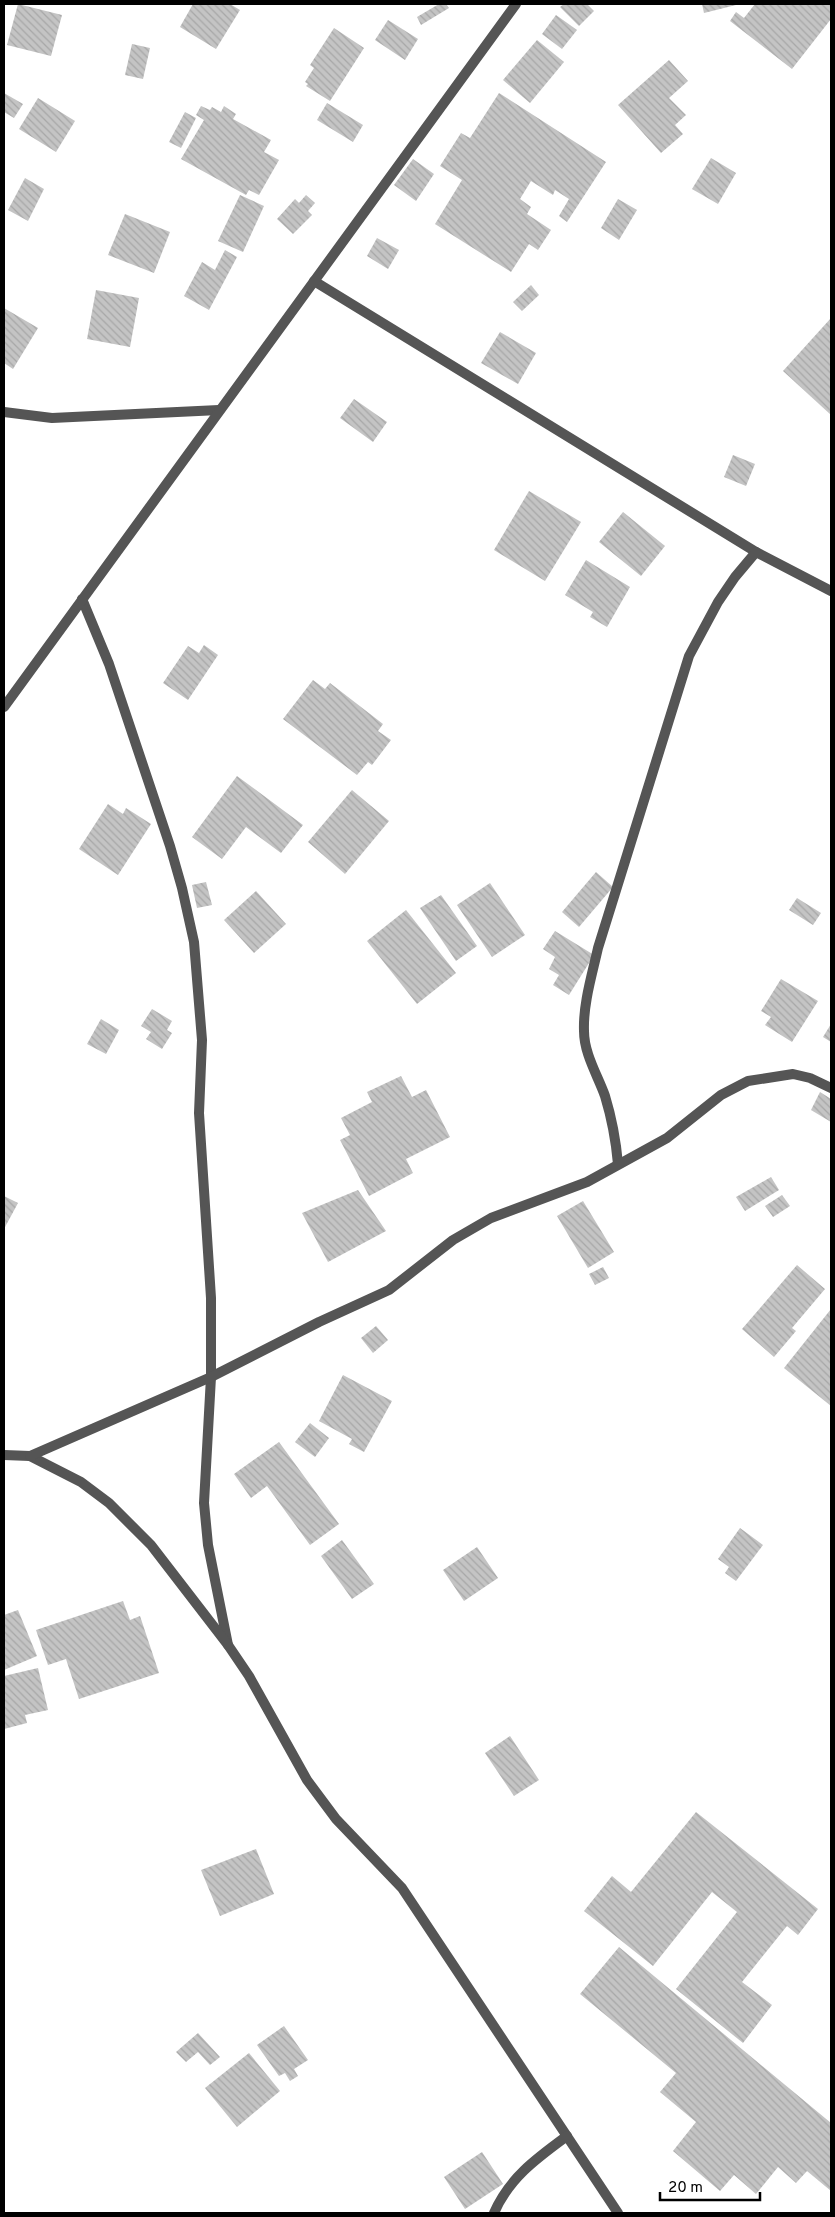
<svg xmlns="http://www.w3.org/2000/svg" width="835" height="2217" viewBox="0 0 835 2217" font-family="Overpass,sans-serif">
  <defs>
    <pattern id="building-back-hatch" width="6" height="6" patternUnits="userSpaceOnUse" patternTransform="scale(1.25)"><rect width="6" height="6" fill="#c4c4c4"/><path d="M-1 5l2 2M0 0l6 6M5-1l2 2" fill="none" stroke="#a7a7a7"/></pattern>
  </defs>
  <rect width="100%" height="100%" fill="#fff"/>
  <g fill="url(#building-back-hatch)">
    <path d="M18,4l44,11 -11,41 -44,-11z"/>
    <path d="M193,4h37l10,6 -24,39 -36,-22z"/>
    <path d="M439,4h7l3,4 -28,17 -4,-8z"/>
    <path d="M564,4h23l7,7 -15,15 -19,-19z"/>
    <path d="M702,4h34v1l-32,8z"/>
    <path d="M755,4h76v15l-39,50 -62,-48 6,-9 8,6z"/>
    <path d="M556,15l21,15 -15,19 -20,-15z"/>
    <path d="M388,20l30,19 -13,21 -30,-20z"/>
    <path d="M334,28l30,20 -34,53 -24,-15 2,-2 -3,-2 9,-14 -4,-3z"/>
    <path d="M537,40l27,22 -34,41 -27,-23z"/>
    <path d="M132,44l18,4 -7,31 -18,-4z"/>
    <path d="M669,60l19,21 -19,17 17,17 -11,10 8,9 -22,19 -43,-48z"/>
    <path d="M4,93l19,11 -9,14 -10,-6z"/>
    <path d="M499,93l107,69 -39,60 -8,-6 10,-17 -14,-9 -2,5 -22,-14 -11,18 11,8 -4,7 24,16 -13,20 -9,-6 -18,28 -76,-48 27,-44 -22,-14 21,-33 9,5z"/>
    <path d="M38,98l37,23 -19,31 -37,-23z"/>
    <path d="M327,103l36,22 -10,17 -36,-22z"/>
    <path d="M201,106l9,4 2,-3 9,5 3,-6 12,8 -3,5 38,21 -7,12 15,8 -20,35 -10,-5 -3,5 -65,-36 23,-39 -8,-5z"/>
    <path d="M185,112l11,6 -15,30 -12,-6z"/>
    <path d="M711,158l25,15 -18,31 -26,-15z"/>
    <path d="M413,159l21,15 -18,27 -22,-16z"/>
    <path d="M25,178l19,11 -16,32 -20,-11z"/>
    <path d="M240,195l24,11 -21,46 -25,-11z"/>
    <path d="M306,195l9,8 -7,8 4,4 -19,19 -16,-15 18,-20 4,4z"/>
    <path d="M618,199l19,11 -18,30 -18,-12z"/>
    <path d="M125,214l45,18 -16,41 -46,-18z"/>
    <path d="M377,238l22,12 -11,19 -21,-13z"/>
    <path d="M225,250l12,7 -28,53 -25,-14 18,-34 13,8z"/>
    <path d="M531,285l8,10 -17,16 -9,-9z"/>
    <path d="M96,290l43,8 -9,49 -43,-8z"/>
    <path d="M4,308l34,20 -25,41 -9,-6z"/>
    <path d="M831,318v97l-48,-44z"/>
    <path d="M500,332l36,21 -18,31 -37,-21z"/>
    <path d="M354,399l33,23 -14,20 -33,-24z"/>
    <path d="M733,455l22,9 -9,22 -22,-9z"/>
    <path d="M529,491l52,31 -36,59 -51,-31z"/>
    <path d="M623,512l42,34 -24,30 -42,-34z"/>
    <path d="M586,560l44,27 -23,40 -17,-10 3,-5 -28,-17z"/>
    <path d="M204,645l14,10 -30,45 -25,-17 25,-37 11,7z"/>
    <path d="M313,680l12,9 5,-6 53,41 -5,7 13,9 -19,25 -4,-3 -11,13 -74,-56z"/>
    <path d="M237,776l66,49 -22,28 -35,-26 -24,32 -30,-22z"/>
    <path d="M352,790l37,31 -44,53 -37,-32z"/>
    <path d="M108,804l15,10 3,-6 25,16 -33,51 -39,-26z"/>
    <path d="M596,872l17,15 -34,40 -17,-15z"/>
    <path d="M206,882l6,23 -15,3 -5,-23z"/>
    <path d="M490,883l35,52 -33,22 -35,-52z"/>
    <path d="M256,891l30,33 -32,29 -30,-33z"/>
    <path d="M441,895l36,51 -21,15 -36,-53z"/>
    <path d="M797,898l24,15 -8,12 -24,-15z"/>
    <path d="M406,910l50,63 -39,31 -50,-63z"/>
    <path d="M555,931l39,24 -25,40 -16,-10 6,-10 -10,-6 6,-12 -12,-8z"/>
    <path d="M781,979l37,22 -26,41 -27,-17 6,-8 -10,-6z"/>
    <path d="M152,1009l20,12 -5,9 5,3 -10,16 -16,-10 5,-7 -10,-6z"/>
    <path d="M101,1019l18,11 -13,24 -19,-10z"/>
    <path d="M831,1024v18l-8,-5z"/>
    <path d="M401,1076l11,21 14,-7 24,47 -44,22 7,14 -44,23 -29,-56 10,-5 -9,-17 31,-16 -5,-10z"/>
    <path d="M820,1092l11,7v23l-20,-12z"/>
    <path d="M771,1177l8,13 -34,21 -9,-14z"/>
    <path d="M358,1190l28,41 -58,31 -26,-49z"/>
    <path d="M782,1195l8,11 -17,11 -8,-11z"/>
    <path d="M4,1196l14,7 -14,26z"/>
    <path d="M583,1201l31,51 -26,16 -31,-52z"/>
    <path d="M797,1265l28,24 -33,39 4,3 -22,26 -32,-28z"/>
    <path d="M603,1267l6,11 -14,7 -6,-11z"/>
    <path d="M831,1309v97l-47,-38z"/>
    <path d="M376,1326l12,14 -15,13 -12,-15z"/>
    <path d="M343,1375l49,26 -28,51 -15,-8 3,-5 -33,-18z"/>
    <path d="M310,1423l19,15 -14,19 -20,-15z"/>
    <path d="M279,1442l60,82 -29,21 -43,-59 -16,12 -17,-24z"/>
    <path d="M740,1528l23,17 -27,36 -11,-8 4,-6 -11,-8z"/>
    <path d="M342,1540l32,44 -22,15 -31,-43z"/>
    <path d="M477,1547l21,31 -34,23 -21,-31z"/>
    <path d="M123,1601l7,19 10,-4 19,57 -80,26 -13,-40 -18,6 -12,-35z"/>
    <path d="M18,1610l19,46 -33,14v-55z"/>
    <path d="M38,1668l10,42 -23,5 2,8 -23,6v-53z"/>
    <path d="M510,1736l29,44 -25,16 -29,-43z"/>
    <path d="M696,1812l122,97 -20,26 -11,-9 -45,56 30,23 -29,38 -67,-54 61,-77 -25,-20 -59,74 -69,-55 28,-35 19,16z"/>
    <path d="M256,1849l18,45 -54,22 -19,-46z"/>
    <path d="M619,1947l212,176v68l-24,-20 -11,12 -18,-16 -22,27 -22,-19 -14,16 -47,-40 23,-29 -36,-30 16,-19 -96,-79z"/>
    <path d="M284,2026l24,34 -14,9 4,7 -8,5 -5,-8 -6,3 -22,-31z"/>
    <path d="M198,2033l22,24 -10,8 -12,-13 -12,10 -10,-10z"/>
    <path d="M249,2053l31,38 -43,36 -32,-39z"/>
    <path d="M482,2152l21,32 -38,25 -21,-32z"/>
  </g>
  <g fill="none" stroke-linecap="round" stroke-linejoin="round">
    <g stroke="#555" stroke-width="10">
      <path d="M314,281l442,271 75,39"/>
      <path d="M4,412l48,6 167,-8"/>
      <path d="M82,599l27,65 61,182 12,42 12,54 8,98 -3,73 12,185v79l-7,126 4,42 20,100"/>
      <path d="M4,707l512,-703"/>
      <path d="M618,1164c-2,-23 -6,-45 -13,-68 -7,-20 -21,-42 -21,-65 -1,-27 8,-56 14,-83l91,-292 29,-54 17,-25 21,-25"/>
      <path d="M4,1455l26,1 51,26 28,21 42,42 77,100 21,31 58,104 29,39 66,69 216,325"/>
      <path d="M30,1456l181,-79 108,-55 70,-32 64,-50 38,-22 96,-36 80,-44 54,-43 27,-14 45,-7 17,4 21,10"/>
      <path d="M494,2213c15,-35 43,-55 73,-77"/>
    </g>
  </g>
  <rect width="835" height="2217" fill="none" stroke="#000000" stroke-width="10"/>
  <path d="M660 2192v8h100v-8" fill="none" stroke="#000000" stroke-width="2.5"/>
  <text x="668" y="2192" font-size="15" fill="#000000" stroke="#ffffff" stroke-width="4" paint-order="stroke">20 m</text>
</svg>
